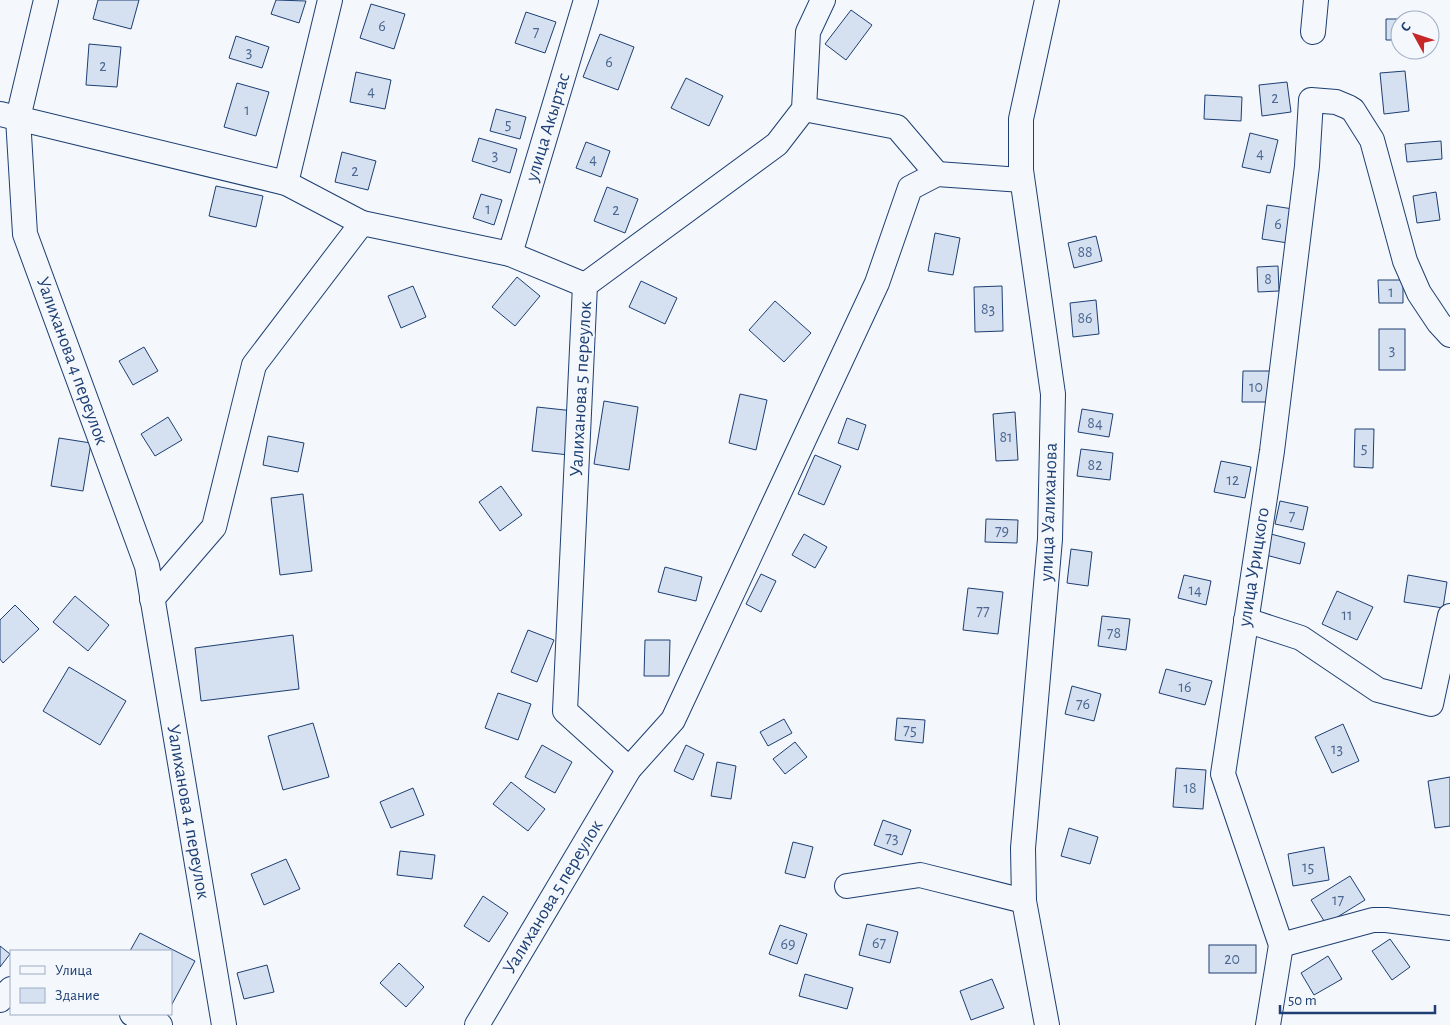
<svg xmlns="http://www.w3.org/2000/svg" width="1450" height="1025" viewBox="0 0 1450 1025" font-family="'Alegreya Sans',sans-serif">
  <rect width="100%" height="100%" fill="#f4f7fb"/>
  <g fill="#d5e0f0" stroke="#1d3f73">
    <path d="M98,0h41l-8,29 -38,-10z"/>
    <path d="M276,0l30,1 -7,22 -28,-9z"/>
    <path d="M371,4l34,10 -11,35 -34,-11z"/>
    <path d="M851,10l21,15 -26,35 -21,-16z"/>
    <path d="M526,12l30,10 -11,31 -30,-10z"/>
    <path d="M1386,19h23v1h-9v20h-14z"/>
    <path d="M600,34l34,13 -16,43 -35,-13z"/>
    <path d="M236,36l33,11 -7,21 -33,-10z"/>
    <path d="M89,44l32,3 -4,40 -31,-2z"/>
    <path d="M1405,71l4,40 -25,3 -4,-41z"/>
    <path d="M356,72l35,8 -6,29 -35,-7z"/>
    <path d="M686,78l37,18 -14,30 -38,-18z"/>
    <path d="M1287,82l4,30 -29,4 -3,-31z"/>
    <path d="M237,83l32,9 -13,44 -32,-9z"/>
    <path d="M1205,95l37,2 -1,24 -37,-2z"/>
    <path d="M496,109l30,8 -6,22 -30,-8z"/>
    <path d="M1250,133l28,7 -8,33 -28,-6z"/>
    <path d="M479,138l38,11 -7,24 -38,-12z"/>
    <path d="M1441,141l1,18 -35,3 -2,-18z"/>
    <path d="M586,142l24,9 -9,26 -25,-9z"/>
    <path d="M342,152l34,9 -8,29 -33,-8z"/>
    <path d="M216,186l47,10 -7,31 -47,-11z"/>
    <path d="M607,187l31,12 -13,34 -31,-12z"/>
    <path d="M1436,192l4,28 -23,3 -4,-27z"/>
    <path d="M481,194l21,6 -8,25 -21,-7z"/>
    <path d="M1267,205l26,4 -5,34 -26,-4z"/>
    <path d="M935,233l25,5 -7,37 -25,-4z"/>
    <path d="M1096,236l6,25 -28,7 -6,-25z"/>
    <path d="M1278,266l1,25 -21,1 -1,-25z"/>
    <path d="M517,277l23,19 -25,30 -23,-19z"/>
    <path d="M1378,280h25v23h-24z"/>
    <path d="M641,281l36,17 -12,26 -36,-17z"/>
    <path d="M413,286l13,31 -25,11 -13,-32z"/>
    <path d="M1002,286l1,45 -28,1 -1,-45z"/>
    <path d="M1096,300l3,34 -26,3 -3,-34z"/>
    <path d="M775,301l36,32 -27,29 -35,-32z"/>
    <rect x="1379" y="329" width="26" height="41"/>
    <path d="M144,347l14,24 -25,14 -14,-24z"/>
    <path d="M1243,371h27l-1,31h-27z"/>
    <path d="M740,394l27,6 -11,50 -27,-7z"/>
    <path d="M604,401l34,6 -9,63 -35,-6z"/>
    <path d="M537,407l37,4 -5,44 -37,-4z"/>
    <path d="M1082,409l31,5 -4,23 -31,-5z"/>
    <path d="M1015,412l3,48 -22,1 -3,-47z"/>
    <path d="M168,417l14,23 -27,16 -14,-22z"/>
    <path d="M847,418l19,7 -8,25 -20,-7z"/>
    <path d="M1355,429h19l-1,39 -19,-1z"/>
    <path d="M268,436l36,7 -6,29 -35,-7z"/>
    <path d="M59,438l32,5 -8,48 -32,-5z"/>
    <path d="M1081,449l32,4 -3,27 -33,-4z"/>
    <path d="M815,455l26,11 -17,39 -26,-11z"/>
    <path d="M1221,461l30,6 -6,31 -31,-6z"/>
    <path d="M501,486l21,29 -22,16 -21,-29z"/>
    <path d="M303,494l9,77 -32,4 -9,-77z"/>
    <path d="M1280,501l28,6 -5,23 -28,-6z"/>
    <path d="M986,519l32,1 -1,23 -32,-1z"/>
    <path d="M1267,533l38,10 -5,21 -38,-10z"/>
    <path d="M804,534l23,13 -12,21 -23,-13z"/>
    <path d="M1071,549l21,3 -4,34 -21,-3z"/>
    <path d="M665,567l37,10 -6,24 -38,-9z"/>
    <path d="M761,574l15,7 -15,31 -15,-8z"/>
    <path d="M1184,575l27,6 -5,24 -28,-7z"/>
    <path d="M1408,575l39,7 -4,26 -39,-6z"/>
    <path d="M968,588l35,4 -5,42 -35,-4z"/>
    <path d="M1337,591l36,16 -16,33 -35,-16z"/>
    <path d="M75,596l34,29 -21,26 -35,-29z"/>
    <path d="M15,605l24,24 -36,34 -3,-4v-39z"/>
    <path d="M1102,616l28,3 -4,31 -28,-4z"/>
    <path d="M528,630l26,10 -17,42 -26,-10z"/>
    <path d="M293,635l6,54 -98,12 -6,-53z"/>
    <path d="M645,640h25l-1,36h-25z"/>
    <path d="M69,667l57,34 -26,44 -57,-34z"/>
    <path d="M1166,669l46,12 -7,24 -46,-12z"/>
    <path d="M1072,686l29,8 -7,27 -29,-7z"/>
    <path d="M498,693l33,11 -13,36 -33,-12z"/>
    <path d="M897,718l28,2 -2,23 -28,-3z"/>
    <path d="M784,719l8,14 -24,13 -8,-14z"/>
    <path d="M313,723l16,54 -46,13 -15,-54z"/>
    <path d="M1343,724l16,37 -27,12 -17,-36z"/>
    <path d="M795,742l12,15 -22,17 -12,-15z"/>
    <path d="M542,745l30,17 -17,31 -30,-16z"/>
    <path d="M686,745l18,9 -11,26 -19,-9z"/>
    <path d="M717,762l19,4 -5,33 -20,-3z"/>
    <path d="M1176,768l30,2 -3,39 -30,-2z"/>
    <path d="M1450,777v49l-15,2 -7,-47z"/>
    <path d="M511,782l34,27 -17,22 -35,-27z"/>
    <path d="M413,788l11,27 -33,13 -11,-26z"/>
    <path d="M883,820l28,10 -9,25 -28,-10z"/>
    <path d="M1069,828l29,9 -8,27 -29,-8z"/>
    <path d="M793,842l20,5 -8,31 -20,-5z"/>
    <path d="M1324,847l5,33 -36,6 -5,-32z"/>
    <path d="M400,851l35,4 -3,24 -35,-4z"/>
    <path d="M286,859l14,30 -36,16 -13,-31z"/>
    <path d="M1350,876l15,24 -39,24 -15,-24z"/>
    <path d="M483,896l25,17 -19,29 -25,-16z"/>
    <path d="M867,924l31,8 -8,31 -31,-8z"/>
    <path d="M780,925l27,9 -10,30 -28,-10z"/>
    <path d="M140,933l55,28 -24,45v-55h-41z"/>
    <path d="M1390,939l20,28 -18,13 -20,-29z"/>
    <rect x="1209" y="945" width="47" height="28"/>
    <path d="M0,946l10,8 -10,13z"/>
    <path d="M1328,956l14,23 -28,16 -13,-22z"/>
    <path d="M399,963l25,24 -18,20 -26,-24z"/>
    <path d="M267,965l7,27 -30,7 -7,-26z"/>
    <path d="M805,974l48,14 -6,21 -48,-13z"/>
    <path d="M992,979l12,29 -33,12 -11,-29z"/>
  </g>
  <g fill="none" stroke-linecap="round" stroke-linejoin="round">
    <defs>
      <g id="minor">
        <path d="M46,0l-28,118 7,116 122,332 77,459"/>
        <path d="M1047,0l-26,119v51l32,224 -3,145 -27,309 1,53 23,124"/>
        <path d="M1313,32l3,-32"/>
        <path d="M804,109l93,18 40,47"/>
        <path d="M0,114l286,69 76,40"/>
        <path d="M286,183l44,-183"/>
        <path d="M510,254l76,-254"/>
        <path d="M152,599l62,-72 40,-162 108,-142 148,31 75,31"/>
        <path d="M1246,620l55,18 77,52 53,14 19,-88"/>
        <path d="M629,769l-64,-58 20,-426 192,-141 27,-35 4,-77 15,-32"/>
        <path d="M847,886l73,-11 104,26"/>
        <path d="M1281,945l92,-25h13l64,8"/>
        <path d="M0,1000l11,-11"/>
        <path d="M132,1014l28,11"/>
        <path d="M477,1025l152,-256 44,-49 204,-437 33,-95 27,-14 85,6"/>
        <path d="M1268,1025l13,-80 -58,-171 49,-323 35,-285 4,-66 25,2 12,5 5,3 19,30 33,121 14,32 20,30 11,12"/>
      </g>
    </defs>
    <use href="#minor" stroke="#1d3f73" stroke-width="26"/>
    <use href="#minor" stroke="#f4f7fb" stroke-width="24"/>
  </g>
  <g text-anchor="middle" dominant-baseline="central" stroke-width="4" stroke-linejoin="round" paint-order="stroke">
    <g font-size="16" fill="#4b6792">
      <text x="382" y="26">6</text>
      <text x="536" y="32">7</text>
      <text x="249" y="52">3</text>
      <text x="609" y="62">6</text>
      <text x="103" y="66">2</text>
      <text x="371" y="91">4</text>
      <text x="1275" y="98">2</text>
      <text x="247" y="110">1</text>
      <text x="508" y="124">5</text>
      <text x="1260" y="153">4</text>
      <text x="495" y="155">3</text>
      <text x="593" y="159">4</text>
      <text x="355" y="171">2</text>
      <text x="488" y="209">1</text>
      <text x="616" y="210">2</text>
      <text x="1278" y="224">6</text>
      <text x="1085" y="252">88</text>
      <text x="1268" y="279">8</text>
      <text x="1391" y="292">1</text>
      <text x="988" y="309">83</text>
      <text x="1085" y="318">86</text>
      <text x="1392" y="350">3</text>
      <text x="1256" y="387">10</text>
      <text x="1095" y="423">84</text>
      <text x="1006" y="437">81</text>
      <text x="1364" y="448">5</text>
      <text x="1095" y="465">82</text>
      <text x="1233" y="480">12</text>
      <text x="1292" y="516">7</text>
      <text x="1002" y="531">79</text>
      <text x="1195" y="590">14</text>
      <text x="983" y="611">77</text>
      <text x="1347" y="615">11</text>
      <text x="1114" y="633">78</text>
      <text x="1185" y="687">16</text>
      <text x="1083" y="704">76</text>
      <text x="910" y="730">75</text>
      <text x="1337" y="749">13</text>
      <text x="1190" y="788">18</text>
      <text x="892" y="838">73</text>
      <text x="1308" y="867">15</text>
      <text x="1338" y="900">17</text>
      <text x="879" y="943">67</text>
      <text x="788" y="944">69</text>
      <text x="1232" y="959">20</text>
    </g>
    <g font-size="19" fill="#1d3f73" stroke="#f4f7fb">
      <text transform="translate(548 127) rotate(-73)">улица Акыртас</text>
      <text transform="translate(72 361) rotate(70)">Уалиханова 4 переулок</text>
      <text transform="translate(581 389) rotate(-87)">Уалиханова 5 переулок</text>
      <text transform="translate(1049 512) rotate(-88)">улица Уалиханова</text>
      <text transform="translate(1254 567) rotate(-81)">улица Урицкого</text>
      <text transform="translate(188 812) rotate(80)">Уалиханова 4 переулок</text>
      <text transform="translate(553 897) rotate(-59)">Уалиханова 5 переулок</text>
    </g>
  </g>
  <rect x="10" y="950" width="162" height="65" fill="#f4f7fb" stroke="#9eadc5"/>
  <rect x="20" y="966" width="25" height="8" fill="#f4f7fb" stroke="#9eadc5"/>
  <text x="55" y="975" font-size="15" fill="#1d3f73">Улица</text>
  <rect x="20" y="988" width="25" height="15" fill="#d5e0f0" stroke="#9eadc5"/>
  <text x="55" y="1000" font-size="15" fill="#1d3f73">Здание</text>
  <g transform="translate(1415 35) rotate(310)"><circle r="24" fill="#f4f7fb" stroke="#9eadc5"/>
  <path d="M0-4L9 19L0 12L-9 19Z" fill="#c62828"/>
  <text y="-8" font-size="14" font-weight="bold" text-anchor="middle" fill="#1d3f73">С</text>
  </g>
  <path d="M1280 1005v8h155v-8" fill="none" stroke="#1d3f73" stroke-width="2.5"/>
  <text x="1288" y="1005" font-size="15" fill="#1d3f73" stroke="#f4f7fb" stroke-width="4" paint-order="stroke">50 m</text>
</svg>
